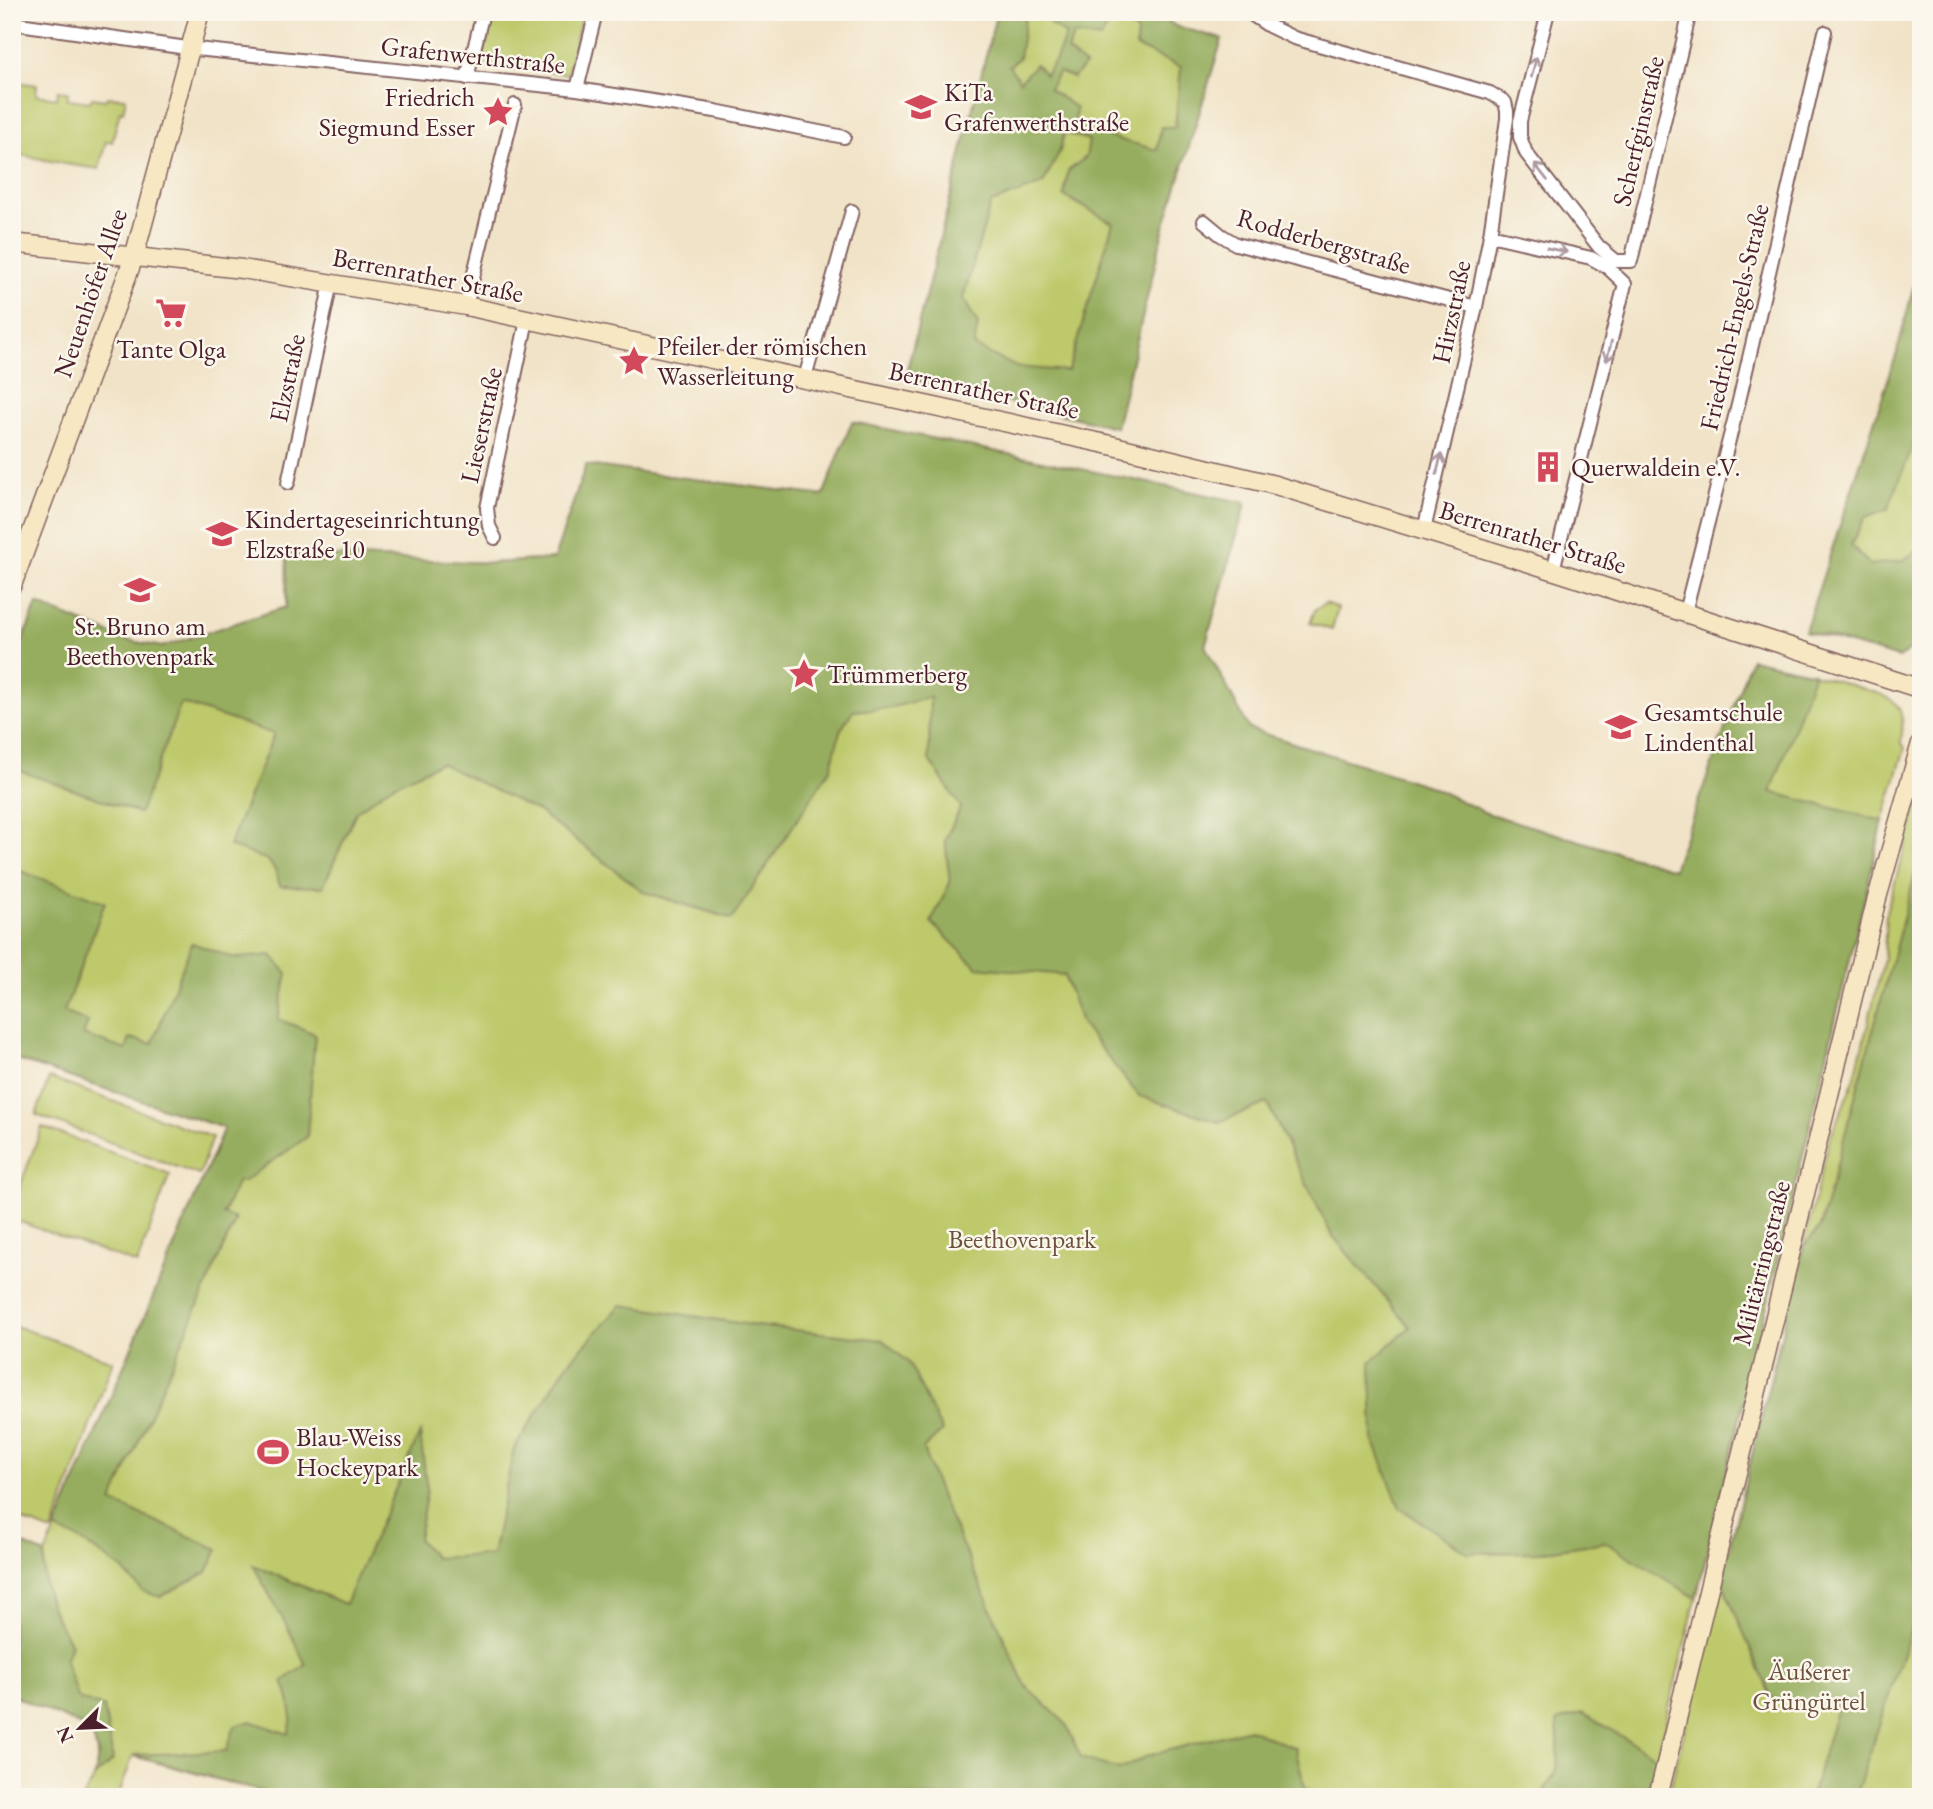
<svg xmlns="http://www.w3.org/2000/svg" width="1933" height="1809" viewBox="0 0 1933 1809" font-family="'EB Garamond',serif">
  <rect width="100%" height="100%" fill="#fbf7ec"/>
  <filter id="ink" filterUnits="userSpaceOnUse"><feTurbulence type="fractalNoise" baseFrequency=".0143" numOctaves="2"/><feDisplacementMap in="SourceGraphic" scale="14" xChannelSelector="R" yChannelSelector="G"/><feConvolveMatrix kernelMatrix="1 2 1 2 8 2 1 2 1" color-interpolation-filters="sRGB"/></filter>
  <filter id="wash" filterUnits="userSpaceOnUse"><feTurbulence type="fractalNoise" baseFrequency=".00686" numOctaves="4" result="noise"/><feDisplacementMap in="SourceGraphic" scale="28" xChannelSelector="R" yChannelSelector="G"/><feGaussianBlur stdDeviation="1.57" result="paint"/><feColorMatrix in="noise" values="0 0 0 0 0 0 0 0 0 0 0 0 0 0 0 0 0 1.4 0 .05"/><feComposite in="paint" operator="in"/></filter>
  <g filter="url(#wash)">
    <rect width="100%" height="100%" fill="#f1e3c7"/>
    <g fill="#bdc96b" stroke="#84744b" stroke-width="2">
      <path d="M494,12h89l-16,62 -86,-10z"/>
      <path d="M997,12h160l18,14 47,13 -59,192 -47,196 -211,-49z"/>
      <path d="M16,82l21,3 -1,10 21,3 1,-7 10,1 -1,7 23,3 2,-4 14,2 1,-3 19,1 -3,14 -3,-1 -8,31 -6,-1 -7,28 -34,-5 -53,-11v-69z"/>
      <path d="M1921,257v385l-22,16 -94,-27 92,-278z"/>
      <path d="M852,422l394,81 -41,143 44,83 182,58 55,26 188,56 77,-210c36,8 71,17 106,28 12,4 26,6 36,14 12,11 10,27 8,41l4,6 -22,73 -156,652 -80,324h-1366l-148,-41 -15,41h-36c18,-20 19,-42 9,-67l-79,-35v-155l33,14 179,-426 -212,-70v-390l25,-64 89,36 36,7 124,-40 1,-53 204,9 63,-4 32,-94 237,31z"/>
      <path d="M1325,603l13,5 -6,22 -22,-7 5,-13z"/>
      <path d="M1921,794v1003h-253l161,-657 25,-60 30,-121 2,-47z"/>
      <path d="M49,1078l163,59 -13,38 -163,-60z"/>
      <path d="M42,1127l128,47 -33,90 -125,-45v-11z"/>
      <path d="M12,1325l101,36 -61,171 -40,-15z"/>
    </g>
    <g fill="#96ad5f" stroke="#706645" stroke-width="2" fill-rule="evenodd">
      <path d="M997,12h29l-7,46 -10,8 11,15 16,-17 9,11 11,-16 10,-24 -16,-11 2,-12h105l18,14 47,13 -59,192 -47,196 -211,-49zM1112,20l25,10 -1,17 45,20 -6,60h-14l-4,23 -83,-23 2,-19 -27,-19 10,-17 14,6 12,-13 -18,-14 7,-16 26,4zM1064,133l25,7 -3,17 -18,14 -4,25 49,27 -45,148 -52,-4 -42,-21 4,-22 -15,-26 28,-95 52,-19 17,-33z"/>
      <path d="M1921,257v168l-33,84 -23,8 -14,28 19,20 31,-4 20,-13v94l-22,16 -94,-27 92,-278z"/>
      <path d="M852,422l394,81 -41,143 44,83 182,58 55,26 187,56 78,-210 63,14 -43,119 112,29 -187,777 -91,-56 -66,10 -71,1 -68,-45 -27,-69 -2,-77 39,-35 -79,-93 -64,-131 -48,19 -80,-26 -57,-71 -18,-50 -87,-8 -46,-45 19,-39 -5,-43 16,-33 -32,-47 1,-63 -41,11 -36,3 -13,20 -9,37 -99,151 -88,-27 -105,-80 -99,-49 -49,23 -35,26 -33,75 -43,-1 -4,-14 -8,-12 -39,-14 45,-112 -93,-31 -40,107 -2,3 -119,-42 -8,19v-122l25,-64 89,36 36,7 124,-40 1,-53 204,9 63,-4 32,-94 237,31z"/>
      <path d="M1921,852v747l-66,198h-44l27,-93 -66,-5 -51,-119 83,-334 16,-19z"/>
      <path d="M12,868l93,34 -41,110 24,10 -5,13 43,15 4,-12 22,6 40,-101 42,15 38,-3 15,19 -9,45 37,15 -8,103 -64,45 -5,-1 -15,33 12,5v2l-123,281 106,47 -11,23 -47,25 -18,-6 -20,-22 -45,-31 -22,-8 169,-402 -212,-70z"/>
      <path d="M621,1305l137,21 125,14 26,23 33,68 -19,18 19,51 83,185 41,39 15,34 39,12 27,-14 102,-27 46,19 10,39 16,10h-1040l-148,-42 93,-4 9,-25 16,-5 37,13c7,-17 2,-36 -5,-53l23,-16 -17,-35 -36,-65 92,39 75,-171 7,57 -9,49 17,19 57,-3 22,-106 54,-86z"/>
      <path d="M12,1540l33,14c-5,36 8,61 26,90l-6,17 13,38 26,8 9,53 -18,16 3,-22 -7,-24 -79,-35z"/>
      <path d="M1582,1713l76,45 -11,39h-104c0,-11 10,-16 12,-25 5,-16 3,-35 2,-51z"/>
    </g>
  </g>
  <g filter="url(#ink)">
    <g fill="none" stroke-linecap="round" stroke-linejoin="round">
      <defs>
        <g id="street">
          <path d="M1248,12l21,14 25,12 196,55 15,9 2,9v8l-17,116 -14,72 -52,223"/>
          <path d="M1548,12l-28,109v16l6,16 73,94 17,14h15l59,-249"/>
          <path d="M12,23l175,25 390,41 138,22 129,26"/>
          <path d="M467,78l16,-66"/>
          <path d="M577,89l19,-77"/>
          <path d="M1204,221l17,14 15,9 240,63"/>
          <path d="M1490,235l101,23 16,9 18,17 -72,286"/>
          <path d="M466,306l49,-201"/>
          <path d="M805,378l47,-167"/>
          <path d="M288,483l43,-200"/>
          <path d="M495,538l-6,-12 -2,-18 40,-188"/>
          <path d="M1685,612l54,-211 86,-369"/>
        </g>
        <g id="secondary">
          <path d="M12,243l230,26 224,37 640,138 169,41 255,78 391,126"/>
          <path d="M12,585l122,-328 66,-245"/>
          <path d="M1658,1797l218,-895 45,-159"/>
        </g>
      </defs>
      <use href="#street" stroke="#846462" stroke-width="16"/>
      <use href="#secondary" stroke="#846462" stroke-width="21"/>
      <use href="#street" stroke="#fff" stroke-width="12"/>
      <use href="#secondary" stroke="#f7e8c3" stroke-width="18"/>
    </g>
    <defs><path id="oneway-shaft" d="M-6 0H5M1.5-3L5.5 0L1.5 3" fill="none" stroke-width="1.6" stroke-linecap="round" stroke-linejoin="round" transform="scale(1.75)"/></defs>
    <g stroke="#ae9aa0">
      <use href="#oneway-shaft" transform="translate(1534 67) rotate(-76)"/>
      <use href="#oneway-shaft" transform="translate(1541 172) rotate(-128)"/>
      <use href="#oneway-shaft" transform="translate(1557 250) rotate(12)"/>
      <use href="#oneway-shaft" transform="translate(1609 351) rotate(104)"/>
      <use href="#oneway-shaft" transform="translate(1439 464) rotate(-77)"/>
    </g>
  </g>
  <defs>
    <symbol id="school-bare" viewBox="-9 -9 18 18"><path d="M0-5L7-2L0 1L-7-2ZM-4 1L0 2.5L4 1V4Q0 6-4 4Z" fill="#d1495b" stroke="#fbf7ec" stroke-width="2.5" paint-order="stroke"/></symbol>
    <symbol id="sight-bare" viewBox="-9 -9 18 18"><path d="M0-6L1.8-2.2L6-1.7L2.9 1.2L3.7 5.4L0 3.3L-3.7 5.4L-2.9 1.2L-6-1.7L-1.8-2.2Z" fill="#d1495b" stroke="#fbf7ec" stroke-width="2.5" paint-order="stroke"/></symbol>
    <symbol id="supermarket-bare" viewBox="-9 -9 18 18"><path d="M-6-5.5h2.5l.6 2H6L4.5 2H-2.5L-4.4-4H-6ZM-1.5 3.2a1.3 1.3 0 1 0 .1 0ZM3 3.2a1.3 1.3 0 1 0 .1 0Z" fill="#d1495b" stroke="#fbf7ec" stroke-width="2.5" paint-order="stroke"/></symbol>
    <symbol id="building-bare" viewBox="-9 -9 18 18"><path d="M-4-6H4V6H1V3H-1V6H-4ZM-2.5-4.3h1.7v1.8h-1.7ZM.8-4.3h1.7v1.8H.8ZM-2.5-1h1.7V.8h-1.7ZM.8-1h1.7V.8H.8Z" fill="#d1495b" stroke="#fbf7ec" stroke-width="2.5" paint-order="stroke"/></symbol>
    <symbol id="stadium-bare" viewBox="-9 -9 18 18"><path d="M0-5a6.5 5 0 1 0 0 10a6.5 5 0 1 0 0-10ZM-3.5-1.8h7v3.6h-7Z" fill="#d1495b" stroke="#fbf7ec" stroke-width="2.5" paint-order="stroke"/></symbol>
  </defs>
  <g fill-rule="evenodd">
    <use href="#school-bare" x="899" y="85" width="44" height="44"/>
    <use href="#sight-bare" x="476" y="90" width="44" height="44"/>
    <use href="#supermarket-bare" x="149" y="291" width="44" height="44"/>
    <use href="#sight-bare" x="612" y="339" width="44" height="44"/>
    <use href="#building-bare" x="1526" y="445" width="44" height="44"/>
    <use href="#school-bare" x="200" y="512" width="44" height="44"/>
    <use href="#school-bare" x="118" y="568" width="44" height="44"/>
    <use href="#sight-bare" x="782" y="652" width="44" height="44"/>
    <use href="#school-bare" x="1599" y="705" width="44" height="44"/>
    <use href="#stadium-bare" x="251" y="1430" width="44" height="44"/>
  </g>
  <g text-anchor="middle" dominant-baseline="central" stroke-width="5" stroke-linejoin="round" paint-order="stroke">
    <g font-size="26" fill="#4a1f2b" stroke="#fbf7ec">
      <text transform="translate(473 55) rotate(6)">Grafenwerthstraße</text>
      <text transform="translate(1638 131) rotate(-77)">Scherfginstraße</text>
      <text transform="translate(1324 241) rotate(16)">Rodderbergstraße</text>
      <text transform="translate(428 275) rotate(11)">Berrenrather Straße</text>
      <text transform="translate(90 293) rotate(-71)">Neuenhöfer Allee</text>
      <text transform="translate(1451 312) rotate(-78)">Hirzstraße</text>
      <text transform="translate(1734 317) rotate(-77)">Friedrich-Engels-Straße</text>
      <text transform="translate(287 378) rotate(-78)">Elzstraße</text>
      <text transform="translate(984 390) rotate(12)">Berrenrather Straße</text>
      <text transform="translate(481 425) rotate(-78)">Lieserstraße</text>
      <text transform="translate(1533 537) rotate(17)">Berrenrather Straße</text>
      <text transform="translate(1761 1263) rotate(-76)">Militärringstraße</text>
    </g>
    <g font-size="26" fill="#4a1f2b" stroke="#fbf7ec" text-anchor="start">
      <text x="944" y="92">KiTa<tspan x="944" dy="30">Grafenwerthstraße</tspan></text>
      <text x="475" y="97" text-anchor="end">Friedrich<tspan x="475" dy="30">Siegmund Esser</tspan></text>
      <text x="657" y="346">Pfeiler der römischen<tspan x="657" dy="30">Wasserleitung</tspan></text>
      <text x="171" y="349" text-anchor="middle">Tante Olga</text>
      <text x="1571" y="467">Querwaldein e.V.</text>
      <text x="245" y="519">Kindertageseinrichtung<tspan x="245" dy="30">Elzstraße 10</tspan></text>
      <text x="140" y="626" text-anchor="middle">St. Bruno am<tspan x="140" dy="30">Beethovenpark</tspan></text>
      <text x="827" y="674">Trümmerberg</text>
      <text x="1644" y="712">Gesamtschule<tspan x="1644" dy="30">Lindenthal</tspan></text>
      <text x="296" y="1437">Blau-Weiss<tspan x="296" dy="30">Hockeypark</tspan></text>
    </g>
    <g font-size="26" fill="#6c523e" stroke="#fbf7ec">
      <text x="1022" y="1239">Beethovenpark</text>
      <text x="1809" y="1671">Äußerer<tspan x="1809" dy="30">Grüngürtel</tspan></text>
    </g>
  </g>
  <rect width="1933" height="1809" fill="none" stroke="#fbf7ec" stroke-width="42"/>
  <g transform="translate(80 1728) rotate(246)" stroke="#fbf7ec" stroke-width="5" paint-order="stroke">
  <path d="M0-5L12 26L0 18L-12 26Z" fill="#4a1f2b"/>
  <text y="-10" font-size="19" font-weight="bold" text-anchor="middle" fill="#4a1f2b">N</text>
  </g>
</svg>
